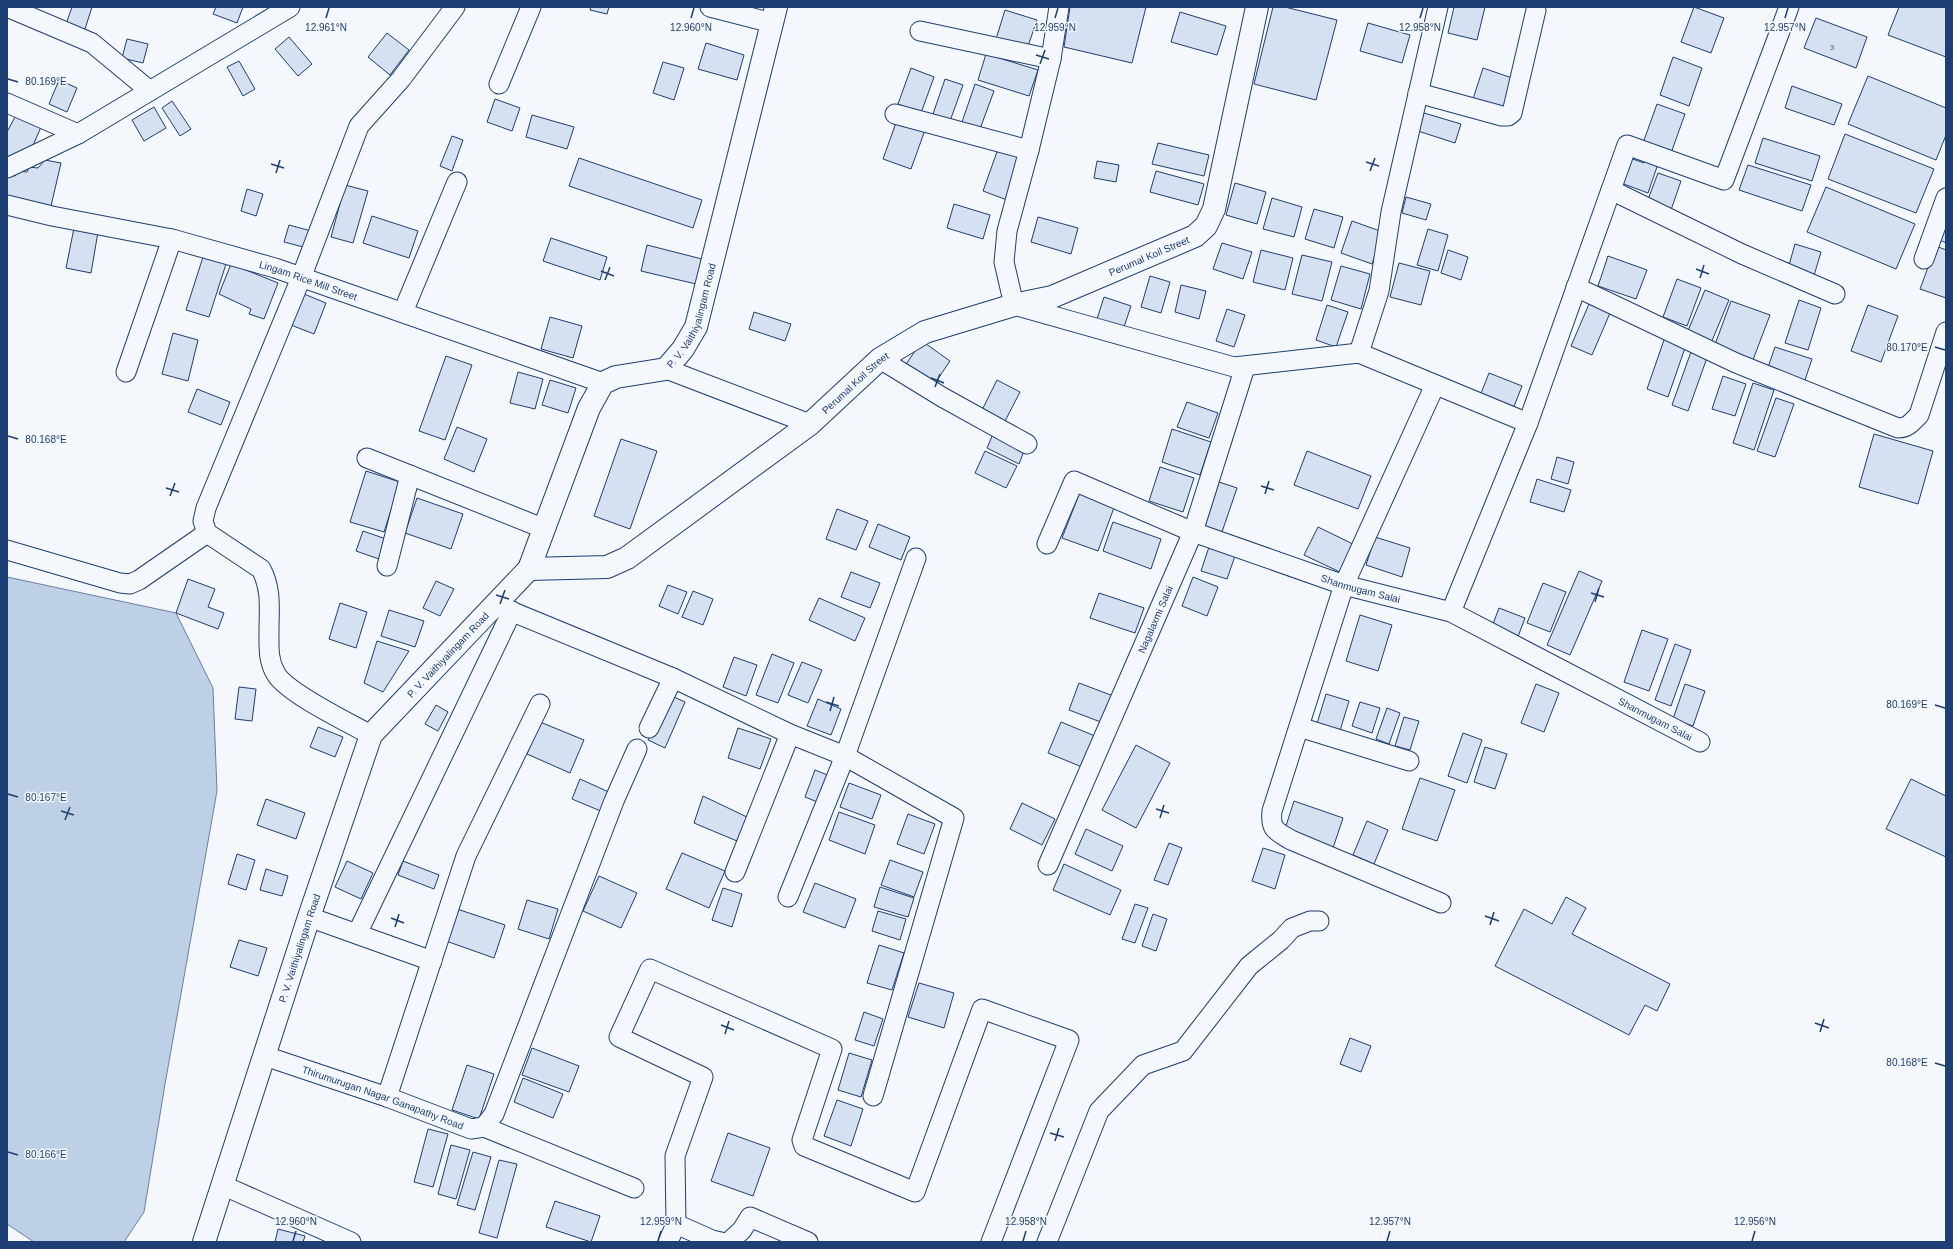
<svg xmlns="http://www.w3.org/2000/svg" width="1953" height="1249" viewBox="0 0 1953 1249" font-family="Arial,sans-serif">
  <rect width="100%" height="100%" fill="#f4f7fb"/>
  <path fill="#bed0e5" stroke="#687fa3" d="M7,577l169,36 37,75 4,103 -52,293 -21,128 -20,30h-90l-27,-18z"/>
  <g fill="#d5e0f0" stroke="#1d3f73">
    <path d="M72,7h20l-7,22 -19,-5z"/>
    <path d="M216,7h27l-6,16 -24,-9z"/>
    <path d="M591,7h18l-2,7 -17,-4z"/>
    <path d="M1070,7h76l-14,56 -68,-16z"/>
    <path d="M1273,7h12l52,13 -21,80 -62,-16z"/>
    <path d="M1454,7h31l-8,33 -29,-7z"/>
    <path d="M1694,7l30,11 -13,35 -30,-11z"/>
    <path d="M1899,7h47v50l-58,-22z"/>
    <path d="M1005,10l32,10 -10,29 -31,-10z"/>
    <path d="M1180,12l46,14 -9,29 -46,-13z"/>
    <path d="M1816,18l51,19 -11,31 -52,-20z"/>
    <path d="M1368,23l42,12 -8,28 -42,-12z"/>
    <path d="M387,33l22,17 -19,25 -22,-18z"/>
    <path d="M289,37l23,27 -14,12 -23,-27z"/>
    <path d="M127,39l21,5 -5,19 -21,-5z"/>
    <path d="M706,43l38,12 -7,25 -39,-11z"/>
    <path d="M986,54l52,16 -9,26 -51,-16z"/>
    <path d="M1673,57l29,11 -13,38 -29,-11z"/>
    <path d="M239,61l16,28 -12,7 -16,-29z"/>
    <path d="M663,62l21,6 -10,32 -21,-7z"/>
    <path d="M911,68l23,9 -13,36 -23,-9z"/>
    <path d="M1483,68l32,11 -10,30 -32,-10z"/>
    <path d="M1868,76l78,32v27l-10,25 -88,-36z"/>
    <path d="M945,79l18,6 -13,36 -17,-7z"/>
    <path d="M59,80l18,8 -10,24 -18,-8z"/>
    <path d="M975,84l19,7 -14,38 -18,-7z"/>
    <path d="M1792,86l50,18 -8,21 -49,-17z"/>
    <path d="M495,99l25,9 -8,23 -25,-9z"/>
    <path d="M172,101l19,28 -11,7 -18,-28z"/>
    <path d="M1657,104l28,10 -14,39 -28,-10z"/>
    <path d="M154,107l12,21 -22,13 -12,-21z"/>
    <path d="M1424,113l37,11 -6,19 -37,-12z"/>
    <path d="M16,115l25,12 -13,30h-21v-25z"/>
    <path d="M532,115l42,12 -7,22 -41,-12z"/>
    <path d="M897,120l28,10 -14,39 -28,-10z"/>
    <path d="M1845,134l89,35 -18,44 -88,-34z"/>
    <path d="M452,136l11,4 -11,31 -12,-5z"/>
    <path d="M1763,138l57,18 -8,25 -57,-18z"/>
    <path d="M1158,143l51,12 -5,21 -52,-12z"/>
    <path d="M998,149l24,8 -15,43 -24,-9z"/>
    <path d="M1647,153l13,5 -12,35 -27,-10 9,-25 14,5z"/>
    <path d="M579,158l123,42 -9,28 -124,-42z"/>
    <path d="M45,160l16,3 -10,43 -44,-8v-23l8,1 2,-5 10,1 2,-5 9,1z"/>
    <path d="M1097,161l22,4 -3,17 -22,-4z"/>
    <path d="M1748,165l63,20 -9,26 -63,-21z"/>
    <path d="M1156,171l48,13 -6,21 -48,-13z"/>
    <path d="M1658,173l23,8 -10,29 -24,-8z"/>
    <path d="M1235,183l31,9 -9,32 -31,-9z"/>
    <path d="M345,185l23,6 -15,52 -22,-6z"/>
    <path d="M1826,187l89,37 -19,45 -89,-37z"/>
    <path d="M247,189l16,5 -7,22 -15,-5z"/>
    <path d="M1406,197l25,7 -5,16 -24,-7z"/>
    <path d="M1272,198l30,9 -8,30 -31,-8z"/>
    <path d="M954,204l36,11 -7,24 -36,-11z"/>
    <path d="M1314,209l29,8 -9,31 -29,-9z"/>
    <path d="M372,216l46,15 -9,27 -46,-15z"/>
    <path d="M1038,217l40,11 -7,26 -40,-12z"/>
    <path d="M1946,220v23l-8,-4z"/>
    <path d="M1352,221l31,11 -11,32 -31,-11z"/>
    <path d="M289,225l26,7 -4,17 -27,-7z"/>
    <path d="M74,228l24,4 -7,41 -25,-5z"/>
    <path d="M1428,229l20,6 -10,36 -21,-6z"/>
    <path d="M551,238l56,19 -7,23 -57,-19z"/>
    <path d="M1222,243l30,9 -9,27 -30,-10z"/>
    <path d="M1795,244l26,8 -8,27 -26,-7z"/>
    <path d="M647,245l55,14 -6,25 -55,-13z"/>
    <path d="M1936,246l10,4v48l-26,-9z"/>
    <path d="M1261,250l32,8 -8,32 -32,-8z"/>
    <path d="M1448,250l20,7 -7,23 -20,-7z"/>
    <path d="M1302,255l30,7 -10,39 -30,-7z"/>
    <path d="M1608,256l39,14 -11,29 -38,-13z"/>
    <path d="M203,257l23,7 -17,53 -23,-7z"/>
    <path d="M1399,263l31,8 -9,34 -31,-8z"/>
    <path d="M231,264l47,19 -14,36 -15,-5 2,-5 -32,-15z"/>
    <path d="M1341,266l29,8 -9,35 -30,-9z"/>
    <path d="M1150,276l20,6 -9,31 -20,-6z"/>
    <path d="M1677,279l24,9 -14,38 -24,-9z"/>
    <path d="M1181,285l25,6 -7,28 -24,-7z"/>
    <path d="M1705,290l24,10 -18,43 -24,-10z"/>
    <path d="M304,294l22,9 -12,31 -23,-9z"/>
    <path d="M1104,297l27,9 -7,21 -27,-8z"/>
    <path d="M1799,300l22,8 -13,42 -23,-7z"/>
    <path d="M1731,301l39,14 -19,50 -38,-15z"/>
    <path d="M1589,304l21,9 -18,42 -21,-9z"/>
    <path d="M1327,305l21,7 -12,35 -20,-7z"/>
    <path d="M1868,305l30,11 -17,46 -30,-11z"/>
    <path d="M1227,309l18,6 -11,32 -18,-6z"/>
    <path d="M754,312l37,12 -6,17 -36,-12z"/>
    <path d="M550,317l32,9 -9,32 -32,-9z"/>
    <path d="M173,333l25,7 -10,41 -26,-7z"/>
    <path d="M1665,337l21,8 -18,52 -21,-8z"/>
    <path d="M922,341l28,20 -15,22 -29,-19z"/>
    <path d="M1775,347l37,12 -9,27 -37,-13z"/>
    <path d="M1692,349l16,6 -20,56 -16,-6z"/>
    <path d="M446,356l26,9 -27,75 -26,-9z"/>
    <path d="M518,372l25,7 -8,30 -25,-6z"/>
    <path d="M1489,373l33,13 -9,23 -33,-13z"/>
    <path d="M1723,376l23,8 -11,32 -23,-7z"/>
    <path d="M550,380l26,8 -8,25 -26,-8z"/>
    <path d="M997,380l23,12 -17,33 -23,-11z"/>
    <path d="M1753,383l21,7 -20,60 -21,-7z"/>
    <path d="M197,389l33,13 -9,23 -33,-13z"/>
    <path d="M1776,398l18,6 -19,53 -18,-6z"/>
    <path d="M1187,402l31,11 -9,25 -32,-11z"/>
    <path d="M457,427l30,12 -13,33 -30,-13z"/>
    <path d="M1172,429l39,13 -11,33 -38,-13z"/>
    <path d="M993,434l31,17 -5,13 -32,-16z"/>
    <path d="M1874,434l59,17 -15,53 -59,-17z"/>
    <path d="M621,439l36,12 -27,78 -36,-13z"/>
    <path d="M985,451l32,15 -11,22 -31,-15z"/>
    <path d="M1307,451l64,25 -13,33 -64,-24z"/>
    <path d="M1557,457l17,5 -6,22 -17,-5z"/>
    <path d="M1160,467l34,11 -11,34 -34,-11z"/>
    <path d="M366,471l34,11 -16,50 -34,-10z"/>
    <path d="M1537,479l34,11 -7,22 -34,-10z"/>
    <path d="M1219,482l18,6 -15,44 -17,-6z"/>
    <path d="M1080,492l35,13 -17,46 -36,-13z"/>
    <path d="M417,498l46,16 -12,35 -46,-16z"/>
    <path d="M837,509l31,12 -12,29 -30,-11z"/>
    <path d="M1113,522l48,17 -10,30 -48,-18z"/>
    <path d="M878,524l32,13 -9,23 -32,-13z"/>
    <path d="M1318,527l37,18 -13,28 -38,-18z"/>
    <path d="M363,531l23,8 -7,20 -23,-8z"/>
    <path d="M1375,537l35,11 -8,29 -36,-12z"/>
    <path d="M1209,547l26,9 -8,23 -26,-8z"/>
    <path d="M1579,571l23,10 -32,74 -23,-10z"/>
    <path d="M851,572l29,11 -10,25 -29,-11z"/>
    <path d="M1193,577l25,10 -11,29 -25,-10z"/>
    <path d="M188,579l27,10 -7,18 16,6 -6,16 -42,-16z"/>
    <path d="M436,581l18,8 -14,27 -17,-8z"/>
    <path d="M1543,583l23,9 -16,40 -23,-9z"/>
    <path d="M668,585l19,7 -9,22 -19,-8z"/>
    <path d="M693,591l20,8 -10,26 -21,-8z"/>
    <path d="M1099,593l45,15 -9,25 -45,-15z"/>
    <path d="M819,598l46,20 -10,23 -46,-21z"/>
    <path d="M340,603l27,9 -11,36 -27,-9z"/>
    <path d="M1499,608l26,10 -9,24 -26,-10z"/>
    <path d="M389,610l35,11 -9,26 -34,-11z"/>
    <path d="M1360,615l32,10 -14,46 -32,-10z"/>
    <path d="M1642,630l26,9 -19,52 -25,-9z"/>
    <path d="M377,641l32,10 -26,41 -19,-9z"/>
    <path d="M1675,644l16,6 -20,56 -16,-6z"/>
    <path d="M772,654l22,9 -16,40 -22,-8z"/>
    <path d="M734,657l23,8 -11,31 -23,-9z"/>
    <path d="M802,662l20,8 -14,33 -20,-8z"/>
    <path d="M1079,683l37,14 -10,27 -37,-14z"/>
    <path d="M1536,684l23,9 -15,39 -23,-9z"/>
    <path d="M1685,684l20,7 -12,35 -20,-7z"/>
    <path d="M239,687l17,2 -4,32 -17,-2z"/>
    <path d="M667,694l18,8 -20,46 -17,-8z"/>
    <path d="M1326,694l23,7 -10,33 -23,-7z"/>
    <path d="M818,699l23,10 -10,26 -24,-9z"/>
    <path d="M1360,702l20,6 -8,25 -20,-7z"/>
    <path d="M436,705l12,7 -10,19 -13,-7z"/>
    <path d="M1387,708l13,5 -11,31 -13,-5z"/>
    <path d="M1404,717l15,4 -9,29 -15,-4z"/>
    <path d="M540,722l44,18 -14,33 -43,-19z"/>
    <path d="M1061,722l34,14 -13,31 -34,-14z"/>
    <path d="M318,727l25,10 -8,20 -25,-10z"/>
    <path d="M738,728l33,11 -11,30 -32,-11z"/>
    <path d="M1463,733l19,7 -15,43 -19,-7z"/>
    <path d="M1136,745l34,18 -34,65 -34,-18z"/>
    <path d="M1485,747l22,7 -12,35 -21,-7z"/>
    <path d="M815,770l15,6 -10,27 -15,-6z"/>
    <path d="M1420,778l35,12 -18,51 -35,-12z"/>
    <path d="M580,779l31,14 -8,19 -31,-13z"/>
    <path d="M1911,779l35,17v61l-60,-28z"/>
    <path d="M849,783l32,12 -9,24 -32,-12z"/>
    <path d="M703,796l46,22 -12,23 -43,-18z"/>
    <path d="M266,799l39,14 -9,26 -39,-14z"/>
    <path d="M1294,801l49,17 -10,30 -49,-16z"/>
    <path d="M1022,803l33,16 -13,26 -32,-16z"/>
    <path d="M839,812l36,13 -10,29 -36,-14z"/>
    <path d="M908,814l27,10 -11,30 -27,-10z"/>
    <path d="M1367,821l21,9 -14,34 -21,-9z"/>
    <path d="M1086,829l37,17 -11,25 -37,-17z"/>
    <path d="M1169,843l13,5 -14,37 -14,-5z"/>
    <path d="M1263,848l22,7 -10,34 -23,-8z"/>
    <path d="M682,853l43,18 -16,37 -43,-19z"/>
    <path d="M237,854l18,6 -9,30 -18,-6z"/>
    <path d="M890,860l33,12 -9,25 -33,-12z"/>
    <path d="M347,861l26,12 -12,26 -26,-12z"/>
    <path d="M403,861l36,14 -5,14 -36,-14z"/>
    <path d="M1064,864l57,26 -11,25 -57,-25z"/>
    <path d="M266,869l22,7 -6,20 -22,-6z"/>
    <path d="M599,876l38,17 -16,35 -38,-17z"/>
    <path d="M815,883l41,16 -11,29 -42,-16z"/>
    <path d="M880,887l34,11 -6,19 -34,-10z"/>
    <path d="M723,888l19,6 -10,33 -20,-7z"/>
    <path d="M1566,897l20,11 -14,26 98,50 -13,27 -12,-6 -16,30 -134,-69 29,-57 28,15z"/>
    <path d="M527,900l31,9 -9,30 -31,-10z"/>
    <path d="M1135,904l13,4 -13,35 -13,-4z"/>
    <path d="M457,909l48,16 -11,33 -48,-17z"/>
    <path d="M878,911l28,8 -6,21 -28,-9z"/>
    <path d="M1153,914l14,5 -11,32 -14,-5z"/>
    <path d="M239,940l28,8 -9,28 -28,-9z"/>
    <path d="M879,945l25,8 -12,37 -25,-7z"/>
    <path d="M919,983l35,10 -10,35 -36,-11z"/>
    <path d="M864,1012l19,7 -9,27 -19,-6z"/>
    <path d="M1350,1038l21,8 -10,26 -21,-8z"/>
    <path d="M532,1048l47,18 -10,26 -47,-17z"/>
    <path d="M849,1053l23,7 -11,37 -23,-7z"/>
    <path d="M467,1065l27,9 -15,45 -27,-9z"/>
    <path d="M523,1078l40,16 -10,24 -39,-16z"/>
    <path d="M837,1100l26,9 -12,37 -27,-10z"/>
    <path d="M428,1129l20,5 -15,53 -19,-5z"/>
    <path d="M728,1133l42,15 -17,48 -42,-15z"/>
    <path d="M451,1145l19,5 -14,49 -18,-5z"/>
    <path d="M473,1152l18,5 -16,53 -18,-5z"/>
    <path d="M499,1160l18,4 -20,74 -18,-5z"/>
    <path d="M555,1201l45,15 -9,26 -45,-15z"/>
    <path d="M278,1229l27,7 -2,6h-28z"/>
  </g>
  <g fill="none" stroke-linecap="round" stroke-linejoin="round">
    <defs>
      <g id="street">
        <path d="M7,7l85,36 58,48"/>
        <path d="M710,7l62,16"/>
        <path d="M1059,7l-8,52 -22,91 -22,81 -3,31 10,43 220,62 125,-14 169,70"/>
        <path d="M920,31l131,28"/>
        <path d="M499,84l32,-77"/>
        <path d="M1418,93l84,23h6l4,-3 24,-103"/>
        <path d="M7,103l71,31"/>
        <path d="M895,114l134,36"/>
        <path d="M7,168l71,-34 212,-127"/>
        <path d="M1611,190l131,64 93,40"/>
        <path id="s1" d="M7,205l45,11 120,23 103,29 328,115"/>
        <path d="M1924,259l22,-61"/>
        <path d="M1576,287l160,76 162,65c10,0 14,-6 21,-13l27,-83"/>
        <path d="M403,312l54,-130"/>
        <path d="M1359,353l20,-62 12,-79 47,-205"/>
        <path d="M880,359l62,38 85,47"/>
        <path d="M666,369l144,55"/>
        <path d="M126,372l46,-133"/>
        <path d="M1435,385l-91,200 -72,226c-2,19 4,20 19,29l150,63"/>
        <path d="M367,458l178,71"/>
        <path id="s2" d="M1047,544l27,-63 119,51 151,53 107,27 249,130"/>
        <path d="M7,550l113,33 10,1 9,-4 68,-47"/>
        <path d="M387,566l23,-91"/>
        <path d="M496,605l177,73 117,56 55,22 109,62 -81,278"/>
        <path d="M1451,612l77,-189 99,-278 97,35 65,-173"/>
        <path d="M1299,727l110,34"/>
        <path d="M649,728l24,-50"/>
        <path d="M371,735c-22,-12 -84,-42 -95,-61 -8,-13 -7,-27 -7,-42 0,-22 3,-43 -8,-63l-54,-36 -4,-12 3,-13 95,-230 58,-152 42,-47 54,-72"/>
        <path id="s3" d="M1048,865l145,-333 52,-165"/>
        <path d="M735,872l55,-138"/>
        <path d="M788,897l57,-141 71,-198"/>
        <path d="M309,917l123,44"/>
        <path d="M357,934l155,-323"/>
        <path id="s4" d="M265,1056l122,41 84,32 13,-2 150,61"/>
        <path d="M387,1097l79,-241 74,-152"/>
        <path d="M484,1127l10,-13 120,-313 23,-52"/>
        <path d="M222,1185l129,57"/>
        <path d="M676,1224l36,16 9,2"/>
        <path d="M668,1242l8,-18 -1,-68 28,-79 -84,-40 31,-68 182,80 -30,91 2,6 111,46 67,-183 87,31 -78,202"/>
        <path d="M729,1242l13,-12 8,-13 58,25"/>
        <path d="M1047,1242l52,-131 44,-46 40,-14 66,-85 32,-26 11,-12 18,-7h9"/>
      </g>
      <g id="secondary">
        <path id="s5" d="M529,569l78,-2 20,-9 183,-134 70,-65 45,-27 89,-27 38,-8 143,-61 11,-10 8,-17 43,-202"/>
        <path id="s6" d="M204,1242l105,-325 62,-182 158,-166 60,-161 14,-25 13,-6 50,-8 17,-20 13,-22 80,-320"/>
      </g>
    </defs>
    <use href="#street" stroke="#1d3f73" stroke-width="21"/>
    <use href="#secondary" stroke="#1d3f73" stroke-width="24"/>
    <use href="#street" stroke="#f4f7fb" stroke-width="19"/>
    <use href="#secondary" stroke="#f4f7fb" stroke-width="22"/>
  </g>
  <path fill="none" stroke="#1d3f73" stroke-width="1.5" d="M326,18l3,-10M691,18l3,-10M1055,18l3,-10M1420,18l3,-10M1785,18l3,-10M1036,55l13,4M1040,64l5,-14M8,79l10,3M1366,162l13,4M271,164l13,4M1370,171l5,-13M276,173l4,-13M1696,269l13,5M601,271l13,5M1700,278l4,-13M605,280l5,-13M1935,347l10,3M931,378l13,5M935,387l5,-13M8,436l10,3M1261,486l13,4M166,488l13,4M1265,494l4,-13M170,496l5,-13M1591,593l13,4M496,595l13,4M1595,602l4,-14M500,604l5,-14M826,702l13,4M1935,705l10,3M830,711l4,-14M8,794l10,3M1156,809l13,4M61,811l13,4M1160,818l4,-13M65,820l5,-13M1485,916l14,5M391,918l13,5M1490,925l4,-13M395,927l4,-13M1815,1023l14,5M721,1025l13,5M1820,1032l4,-13M725,1034l4,-13M1935,1063l10,3M1050,1133l14,4M1055,1141l4,-13M8,1152l10,3M293,1241l3,-10M658,1241l3,-10M1023,1241l3,-10M1387,1241l3,-10M1752,1241l3,-10"/>
  <g text-anchor="middle" dominant-baseline="central" stroke-width="3" stroke-linejoin="round" paint-order="stroke">
    <g font-size="8" fill="#4b6792">
      <text x="1832" y="47">3</text>
    </g>
    <g font-size="10" fill="#1d3f73" stroke="#f4f7fb">
      <text stroke="none"><textPath href="#s5" startOffset="712">Perumal Koil Street</textPath></text>
      <text stroke="none"><textPath href="#s1" startOffset="311">Lingam Rice Mill Street</textPath></text>
      <text stroke="none"><textPath href="#s6" startOffset="1089">P. V. Vaithiyalingam Road</textPath></text>
      <text stroke="none"><textPath href="#s5" startOffset="388">Perumal Koil Street</textPath></text>
      <text stroke="none"><textPath href="#s2" startOffset="375">Shanmugam Salai</textPath></text>
      <text stroke="none"><textPath href="#s3" startOffset="268">Nagalaxmi Salai</textPath></text>
      <text stroke="none"><textPath href="#s6" startOffset="645">P. V. Vaithiyalingam Road</textPath></text>
      <text stroke="none"><textPath href="#s2" startOffset="699">Shanmugam Salai</textPath></text>
      <text stroke="none"><textPath href="#s6" startOffset="309">P. V. Vaithiyalingam Road</textPath></text>
      <text stroke="none"><textPath href="#s4" startOffset="125">Thirumurugan Nagar Ganapathy Road</textPath></text>
    </g>
  </g>
  <g font-size="10" text-anchor="middle" fill="#1d3f73" stroke="#f4f7fb" stroke-width="3" stroke-linejoin="round" paint-order="stroke">
    <text x="326" y="31">12.961°N</text>
    <text x="691" y="31">12.960°N</text>
    <text x="1055" y="31">12.959°N</text>
    <text x="1420" y="31">12.958°N</text>
    <text x="1785" y="31">12.957°N</text>
    <text x="46" y="85">80.169°E</text>
    <text x="1907" y="351">80.170°E</text>
    <text x="46" y="443">80.168°E</text>
    <text x="1907" y="708">80.169°E</text>
    <text x="46" y="801">80.167°E</text>
    <text x="1907" y="1066">80.168°E</text>
    <text x="46" y="1158">80.166°E</text>
    <text x="296" y="1225">12.960°N</text>
    <text x="661" y="1225">12.959°N</text>
    <text x="1026" y="1225">12.958°N</text>
    <text x="1390" y="1225">12.957°N</text>
    <text x="1755" y="1225">12.956°N</text>
  </g>
  <rect width="1953" height="1249" fill="none" stroke="#1d3f73" stroke-width="16"/>
</svg>
